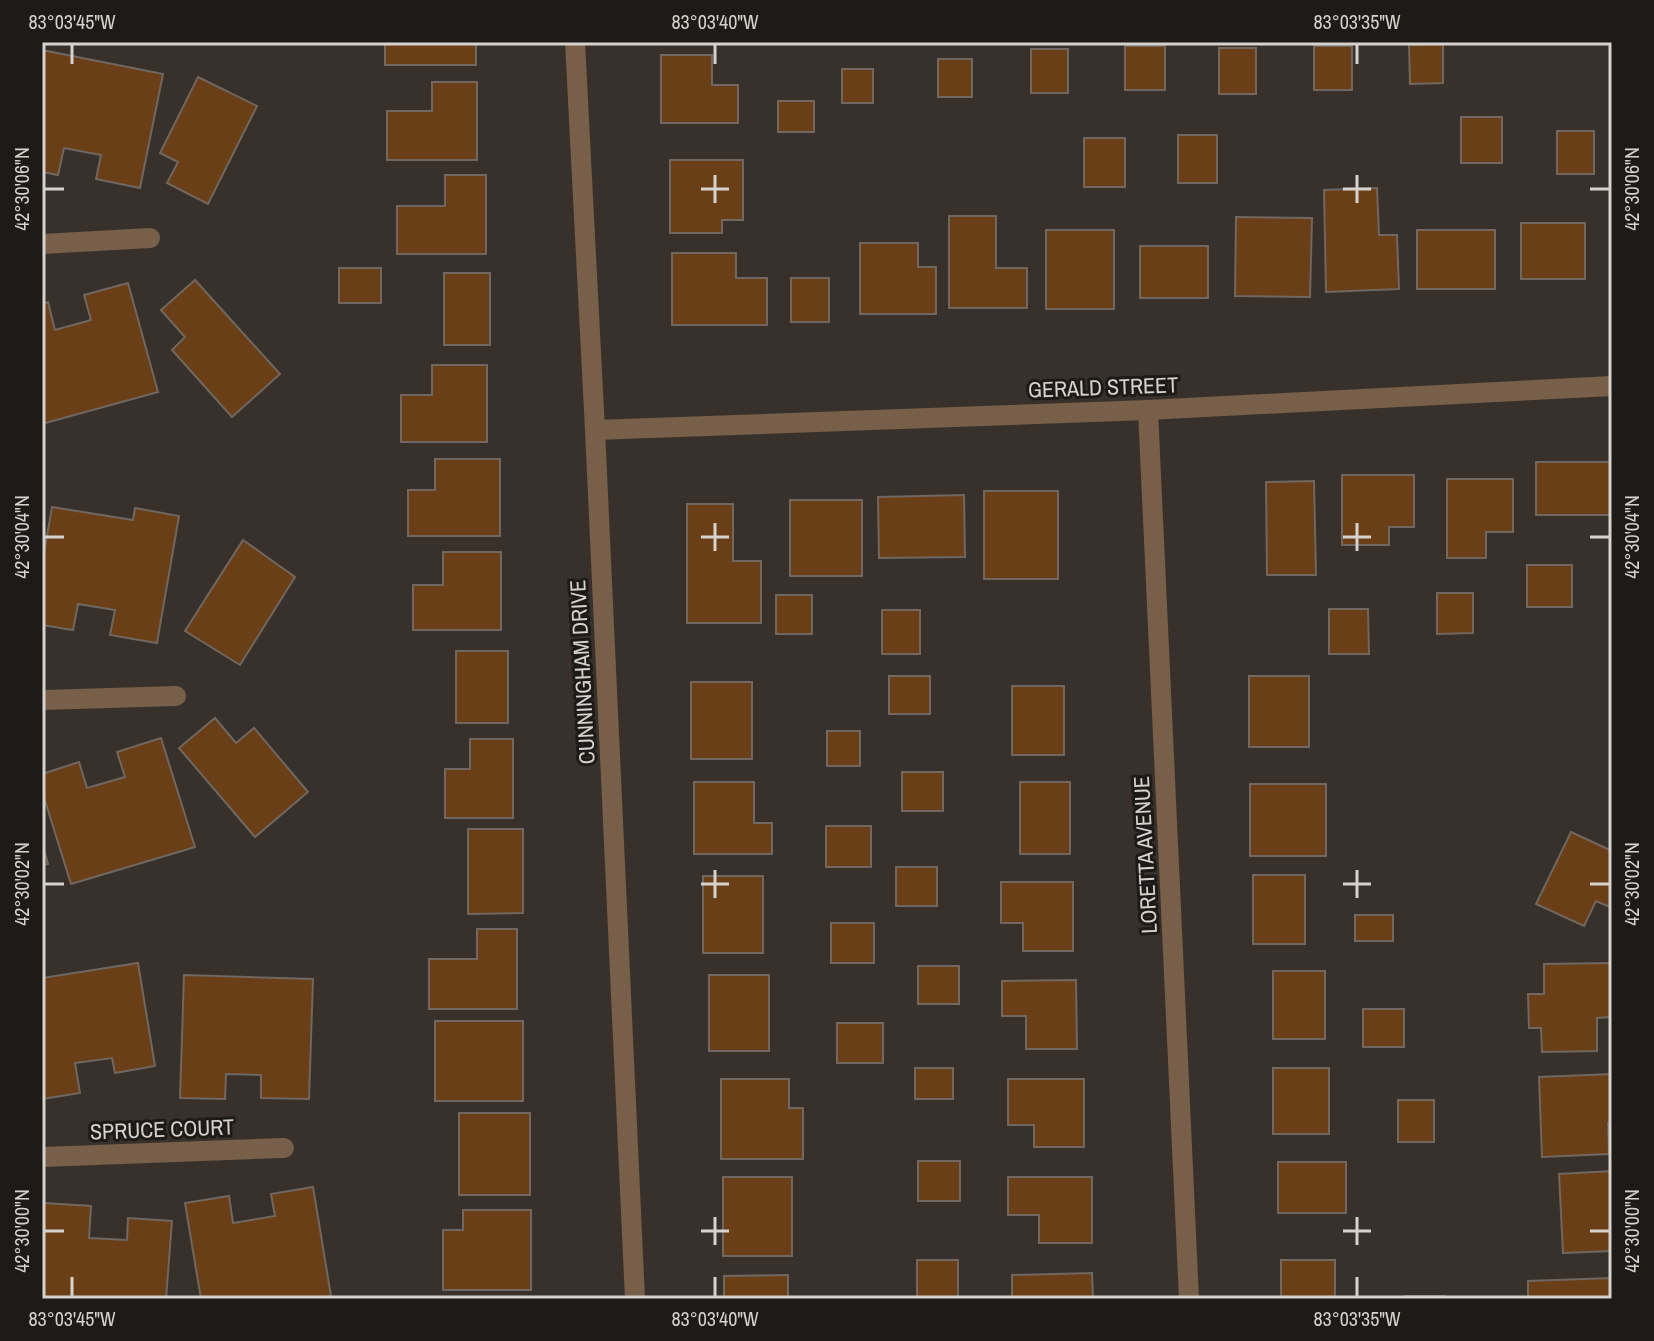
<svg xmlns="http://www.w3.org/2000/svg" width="1654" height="1341" viewBox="0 0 1654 1341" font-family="'Archivo Narrow',sans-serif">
  <rect width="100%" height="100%" fill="#38312b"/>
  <g fill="#6a3e16" stroke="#6f6760" stroke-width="2">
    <rect x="385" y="42" width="91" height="23"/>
    <path d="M1443,44v39l-33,1 -1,-39z"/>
    <rect x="1125" y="46" width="40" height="44"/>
    <rect x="1314" y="46" width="38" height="44"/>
    <rect x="1219" y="48" width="37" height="46"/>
    <rect x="1031" y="49" width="37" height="44"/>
    <path d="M42,50l121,24 -23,114 -44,-9 5,-24 -37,-7 -6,27 -16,-3z"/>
    <path d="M661,55h51v30h26v38h-77z"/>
    <rect x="938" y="59" width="34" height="38"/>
    <rect x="842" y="69" width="31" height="34"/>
    <path d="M198,77l59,29 -49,98 -41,-21 11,-21 -18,-9z"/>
    <path d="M432,82h45v78h-90v-49h45z"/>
    <rect x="778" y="101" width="36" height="31"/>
    <rect x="1461" y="117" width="41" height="46"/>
    <rect x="1557" y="131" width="37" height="43"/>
    <rect x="1178" y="135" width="39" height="48"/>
    <rect x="1084" y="138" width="41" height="49"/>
    <path d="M670,160h73v60h-21v13h-52z"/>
    <path d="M445,175h41v79h-89v-48h48z"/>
    <path d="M1377,188l2,47h18l2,54 -73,3 -2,-102z"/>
    <path d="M949,216h47v52h31v40h-78z"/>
    <path d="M1236,217l76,1 -2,79 -75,-1z"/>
    <rect x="1521" y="223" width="64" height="56"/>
    <rect x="1046" y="230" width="68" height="79"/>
    <rect x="1417" y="230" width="78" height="59"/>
    <path d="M860,243h58v24h18v47h-76z"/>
    <rect x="1140" y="246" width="68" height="52"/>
    <path d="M672,253h64v25h31v47h-95z"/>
    <rect x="339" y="268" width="42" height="35"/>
    <rect x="444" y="273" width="46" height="72"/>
    <rect x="791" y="278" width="38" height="44"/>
    <path d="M195,280l85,94 -48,43 -60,-67 13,-13 -24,-27z"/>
    <path d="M128,283l30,109 -116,32v-120l6,-2 7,28 36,-10 -7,-25z"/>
    <path d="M432,365h55v77h-86v-47h31z"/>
    <path d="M435,459h65v77h-92v-46h27z"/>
    <rect x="1536" y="462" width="74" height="53"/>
    <path d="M1342,475h72v52h-25v18h-47z"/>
    <path d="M1447,479h66v53h-27v26h-39z"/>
    <path d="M1314,481l2,94h-49l-1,-93z"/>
    <rect x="984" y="491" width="74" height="88"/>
    <path d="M964,495l1,62 -86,1 -1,-61z"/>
    <rect x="790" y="500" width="72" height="76"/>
    <path d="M687,504h46v57h28v62h-74z"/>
    <path d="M52,507l81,13 2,-12 44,8 -22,127 -47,-8 5,-25 -37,-6 -5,26 -31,-5v-60z"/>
    <path d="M243,540l52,37 -55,88 -55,-34z"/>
    <path d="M443,552h58v78h-88v-45h30z"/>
    <rect x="1527" y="565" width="45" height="42"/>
    <path d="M1437,593h36v40l-36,1z"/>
    <rect x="776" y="595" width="36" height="39"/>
    <path d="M1329,609h39l1,45h-40z"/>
    <rect x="882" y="610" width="38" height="44"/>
    <rect x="456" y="651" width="52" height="72"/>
    <rect x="889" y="676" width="41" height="38"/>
    <rect x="1249" y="676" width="60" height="71"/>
    <rect x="691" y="682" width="61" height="77"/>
    <rect x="1012" y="686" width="52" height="69"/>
    <path d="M215,718l21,25 18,-15 54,64 -53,45 -76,-89z"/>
    <rect x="827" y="731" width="33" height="35"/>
    <path d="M161,738l34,109 -124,37 -29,-93v-17l37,-12 8,26 38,-11 -8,-25z"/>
    <path d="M470,739h43v79h-68v-49h25z"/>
    <rect x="902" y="772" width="41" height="39"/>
    <path d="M694,782h60v41h18v31h-78z"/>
    <rect x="1020" y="782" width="50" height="72"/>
    <rect x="1250" y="784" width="76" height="72"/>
    <rect x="826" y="826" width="45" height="41"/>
    <path d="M468,829h55v84l-55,1z"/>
    <path d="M1571,832l41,19v57l-16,-7 -12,25 -48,-22z"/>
    <path d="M42,843l6,21 -6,1z"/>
    <rect x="896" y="867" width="41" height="39"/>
    <rect x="1253" y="875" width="52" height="69"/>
    <rect x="703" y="876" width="60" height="77"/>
    <path d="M1001,882h72v69h-50v-28h-22z"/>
    <rect x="1355" y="915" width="38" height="26"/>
    <rect x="831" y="923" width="43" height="40"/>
    <path d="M477,929h40v80h-88v-50h48z"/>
    <path d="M138,963l17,103 -40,7 -3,-15 -37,5 5,30 -38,6v-121z"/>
    <path d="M1612,963v54l-15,1v33l-55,1 -1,-24h-12l-1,-34h16v-30z"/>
    <rect x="918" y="966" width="41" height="38"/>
    <rect x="1273" y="971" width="52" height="68"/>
    <path d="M184,975l129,4 -4,120 -48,-1v-23l-35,-1 -1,25 -45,-1z"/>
    <rect x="709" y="975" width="60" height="76"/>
    <path d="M1076,980l1,69h-51v-33h-24v-35z"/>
    <rect x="1363" y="1009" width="41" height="38"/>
    <rect x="435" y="1021" width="88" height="80"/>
    <rect x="837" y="1023" width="46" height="40"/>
    <rect x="915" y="1068" width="38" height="31"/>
    <rect x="1273" y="1068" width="56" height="66"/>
    <path d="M1612,1074v48l-4,1 1,31 -67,3 -3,-80z"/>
    <path d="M721,1079h68v29h14v51h-82z"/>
    <path d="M1008,1079h76v68h-50v-22h-26z"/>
    <rect x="1398" y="1100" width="36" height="42"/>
    <rect x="459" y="1113" width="71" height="82"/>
    <rect x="918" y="1161" width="42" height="40"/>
    <rect x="1278" y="1162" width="68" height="51"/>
    <path d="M1612,1171v80l-49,2 -4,-79z"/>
    <rect x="723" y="1177" width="69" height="79"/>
    <path d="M1008,1177h84v66h-53v-28h-31z"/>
    <path d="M313,1187l18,109 -16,3h-114l-16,-96 44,-7 4,27 42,-7 -4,-22z"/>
    <path d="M44,1203l47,3 -2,32 38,2 1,-22 44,3 -6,78h-124z"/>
    <path d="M463,1210h68v80h-88v-60h20z"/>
    <rect x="917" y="1260" width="41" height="38"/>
    <rect x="1281" y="1260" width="54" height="39"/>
    <path d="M1092,1273l1,26h-81v-24z"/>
    <path d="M788,1275v24h-64v-23z"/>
    <path d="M1612,1278v21h-84v-18z"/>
    <rect x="1405" y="1296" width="40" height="3"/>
  </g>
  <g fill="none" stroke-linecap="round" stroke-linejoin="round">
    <g stroke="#775f49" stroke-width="20">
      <path d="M575,42l20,388 40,869"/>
      <path d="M42,244l108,-6"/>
      <path d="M1148,410l41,889"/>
      <path d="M595,430l553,-20 464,-24"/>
      <path d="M42,700l134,-4"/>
      <path d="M42,1157l242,-9"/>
    </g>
  </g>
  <path fill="none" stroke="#d6d2ce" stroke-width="3" d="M72,44v20M715,44v20M1357,44v20M715,175v28M1357,175v28M44,189h20M701,189h28M1343,189h28M1590,189h20M715,523v28M1357,523v28M44,537h20M701,537h28M1343,537h28M1590,537h20M715,870v28M1357,870v28M44,884h20M701,884h28M1343,884h28M1590,884h20M715,1217v28M1357,1217v28M44,1231h20M701,1231h28M1343,1231h28M1590,1231h20M72,1277v20M715,1277v20M1357,1277v20"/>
  <g text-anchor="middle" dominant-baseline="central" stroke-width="6" stroke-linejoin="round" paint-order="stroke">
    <g font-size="22" fill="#d6d2ce" stroke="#1d1a17">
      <text transform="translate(1103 387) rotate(-2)">GERALD STREET</text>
      <text transform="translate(582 672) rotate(-93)">CUNNINGHAM DRIVE</text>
      <text transform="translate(1145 855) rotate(-93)">LORETTA AVENUE</text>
      <text transform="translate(162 1129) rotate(-2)">SPRUCE COURT</text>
    </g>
  </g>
  <rect width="1654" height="1341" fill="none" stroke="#1d1a17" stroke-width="88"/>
  <rect x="44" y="44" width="1566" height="1253" fill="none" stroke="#d6d2ce" stroke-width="3"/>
  <g font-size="20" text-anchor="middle" fill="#d6d2ce">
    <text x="72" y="29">83°03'45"W</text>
    <text x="715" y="29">83°03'40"W</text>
    <text x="1357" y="29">83°03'35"W</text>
    <text transform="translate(22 189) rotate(-90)" y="7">42°30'06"N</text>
    <text transform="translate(1632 189) rotate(-90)" y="7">42°30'06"N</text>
    <text transform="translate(22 537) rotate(-90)" y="7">42°30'04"N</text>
    <text transform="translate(1632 537) rotate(-90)" y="7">42°30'04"N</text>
    <text transform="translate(22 884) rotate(-90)" y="7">42°30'02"N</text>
    <text transform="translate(1632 884) rotate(-90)" y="7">42°30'02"N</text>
    <text transform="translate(22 1231) rotate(-90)" y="7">42°30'00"N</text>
    <text transform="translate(1632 1231) rotate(-90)" y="7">42°30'00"N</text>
    <text x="72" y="1326">83°03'45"W</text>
    <text x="715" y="1326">83°03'40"W</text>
    <text x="1357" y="1326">83°03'35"W</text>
  </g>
</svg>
